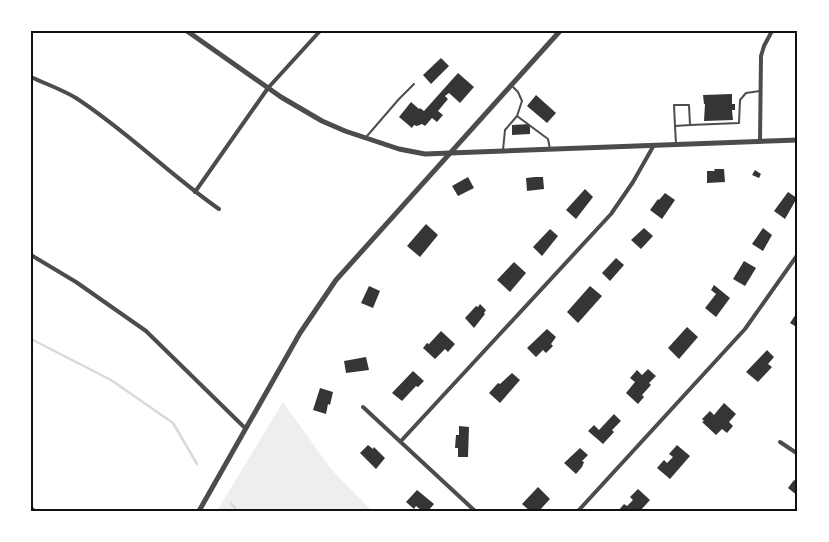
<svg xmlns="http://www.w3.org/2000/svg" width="829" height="542" viewBox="0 0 829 542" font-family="'Archivo Narrow',sans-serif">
  <rect width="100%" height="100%" fill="#fff"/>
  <path fill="#eee" d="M283,402l48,67 41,42h-155z"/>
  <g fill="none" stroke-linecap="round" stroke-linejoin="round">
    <g stroke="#d9d9d9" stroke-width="2.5">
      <path d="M31,339l80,41 62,43 24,41"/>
      <path d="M231,503l6,8"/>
    </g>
  </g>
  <g fill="#353535">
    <path d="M441,58l8,8 -18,18 -8,-9z"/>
    <path d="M458,73l16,14 -14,16 -11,-10 -4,3 3,3 -10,12 5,4 -6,7 -5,-4 -7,8 -3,-2 -5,2 -3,-1 -2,3 -13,-11 12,-15 8,7 1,-1 4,3z"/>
    <path d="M732,94v10h3v6h-3l1,10 -29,1 1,-17h-1l-1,-9z"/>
    <path d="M536,95l20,18 -9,10 -20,-17z"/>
    <path d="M530,124v10l-18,1v-10z"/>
    <path d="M714,169h10l1,13 -18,1v-12h8z"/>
    <path d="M755,170l6,4 -2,4 -7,-3z"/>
    <path d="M468,177l6,11 -16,8 -6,-10z"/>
    <path d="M535,177h8l1,12 -17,2 -1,-13z"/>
    <path d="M585,189l8,8 -17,22 -10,-9z"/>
    <path d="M788,192l9,6 -12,21 -11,-8z"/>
    <path d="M665,193l10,7 -13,19 -12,-9 8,-11 1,1z"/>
    <path d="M426,224l12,11 -18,22 -13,-11z"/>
    <path d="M644,228l9,8 -12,13 -10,-9z"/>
    <path d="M763,228l9,7 -9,16 -11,-7z"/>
    <path d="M550,229l8,7 -16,20 -9,-9z"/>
    <path d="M616,258l8,7 -14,16 -8,-8z"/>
    <path d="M744,261l12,7 -11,18 -12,-7z"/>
    <path d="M514,262l12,11 -16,19 -13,-12z"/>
    <path d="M714,285l16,13 -14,19 -11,-9 11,-14 -5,-4z"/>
    <path d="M369,286l11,5 -7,17 -12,-5z"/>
    <path d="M590,286l12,10 -24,27 -11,-11z"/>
    <path d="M480,304l6,6 -2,3 1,1 -11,14 -9,-10 11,-12 2,1z"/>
    <path d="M798,308v20l-8,-5 6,-9 -1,-1z"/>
    <path d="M687,327l11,10 -19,22 -11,-11z"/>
    <path d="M547,329l9,8 -5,7 2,2 -7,7 -3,-3 -7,7 -9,-9z"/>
    <path d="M441,331l14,13 -7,8 -3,-3 -10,10 -12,-11 4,-5 2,1z"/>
    <path d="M767,350l7,7 -6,7 4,3 -14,15 -12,-10z"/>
    <path d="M366,357l3,13 -23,3 -2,-12z"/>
    <path d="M648,369l8,7 -7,7 2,2 -9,10 2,2 -6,7 -12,-11 9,-11 -5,-4 7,-8 5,5z"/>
    <path d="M413,371l11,10 -6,6 -2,-1 -14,15 -10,-8z"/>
    <path d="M512,373l8,7 -20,23 -11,-10 9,-10 2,1z"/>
    <path d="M320,388l13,4 -3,13 -2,-1 -2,10 -13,-4z"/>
    <path d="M724,403l12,11 -7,8 4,4 -6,7 -5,-4 -6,6 -14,-13 2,-1 -2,-2 8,-8 4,4z"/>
    <path d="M614,414l7,7 -9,9 2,2 -11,12 -15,-13 6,-6 5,5z"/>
    <path d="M459,426l10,1 -1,30h-10v-9h-3l1,-13h3z"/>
    <path d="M368,445l5,4 1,-2 11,11 -9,11 -16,-16z"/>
    <path d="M677,445l13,11 -20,23 -13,-11 7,-8 3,3 6,-6 -4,-3z"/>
    <path d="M580,448l8,7 -6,6 2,1 -2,5 -6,7 -12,-11z"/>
    <path d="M794,480l4,3v13l-10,-8z"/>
    <path d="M538,487l12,12 -11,12h-9l-8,-7z"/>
    <path d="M638,489l12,11 -10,11h-22l6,-7 3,2 6,-6 -3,-3z"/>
    <path d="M417,490l17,14 -6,7h-6l-6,-5 -2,3 -8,-7z"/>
  </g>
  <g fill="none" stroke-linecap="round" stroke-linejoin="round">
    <g stroke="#4c4c4c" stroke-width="2">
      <path d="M513,87l5,5 4,9 -5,15 31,23 2,10"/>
      <path d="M690,125l-15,1 -1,-21h15l1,20 49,-2 1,-23 6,-7 14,-2"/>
      <path d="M675,126l1,18"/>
      <path d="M367,136l32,-37 15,-15"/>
      <path d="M503,150l2,-20 12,-14"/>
    </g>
    <g stroke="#4c4c4c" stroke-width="4">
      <path d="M31,77c15,7 32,13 45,21 51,33 94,77 143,111"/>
      <path d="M760,141l1,-85 3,-10 8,-15"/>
      <path d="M195,192l73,-104 52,-57"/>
      <path d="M31,255l45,27 70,49 99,97"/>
      <path d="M363,407l112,104"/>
      <path d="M401,441l210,-227 22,-32 21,-37"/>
      <path d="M780,442l18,12"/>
      <path d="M31,508l3,3"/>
      <path d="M578,511l167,-182 53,-75"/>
    </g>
    <g stroke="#4c4c4c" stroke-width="5">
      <path d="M187,31l94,66 41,24 23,10 54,18 26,5 25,-1 348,-13"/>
      <path d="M199,511l101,-178 36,-53 224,-249"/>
    </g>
  </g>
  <rect width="829" height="542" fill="none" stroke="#ffffff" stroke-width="65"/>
  <rect x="32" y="32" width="764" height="478" fill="none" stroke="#111" stroke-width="2"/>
</svg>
